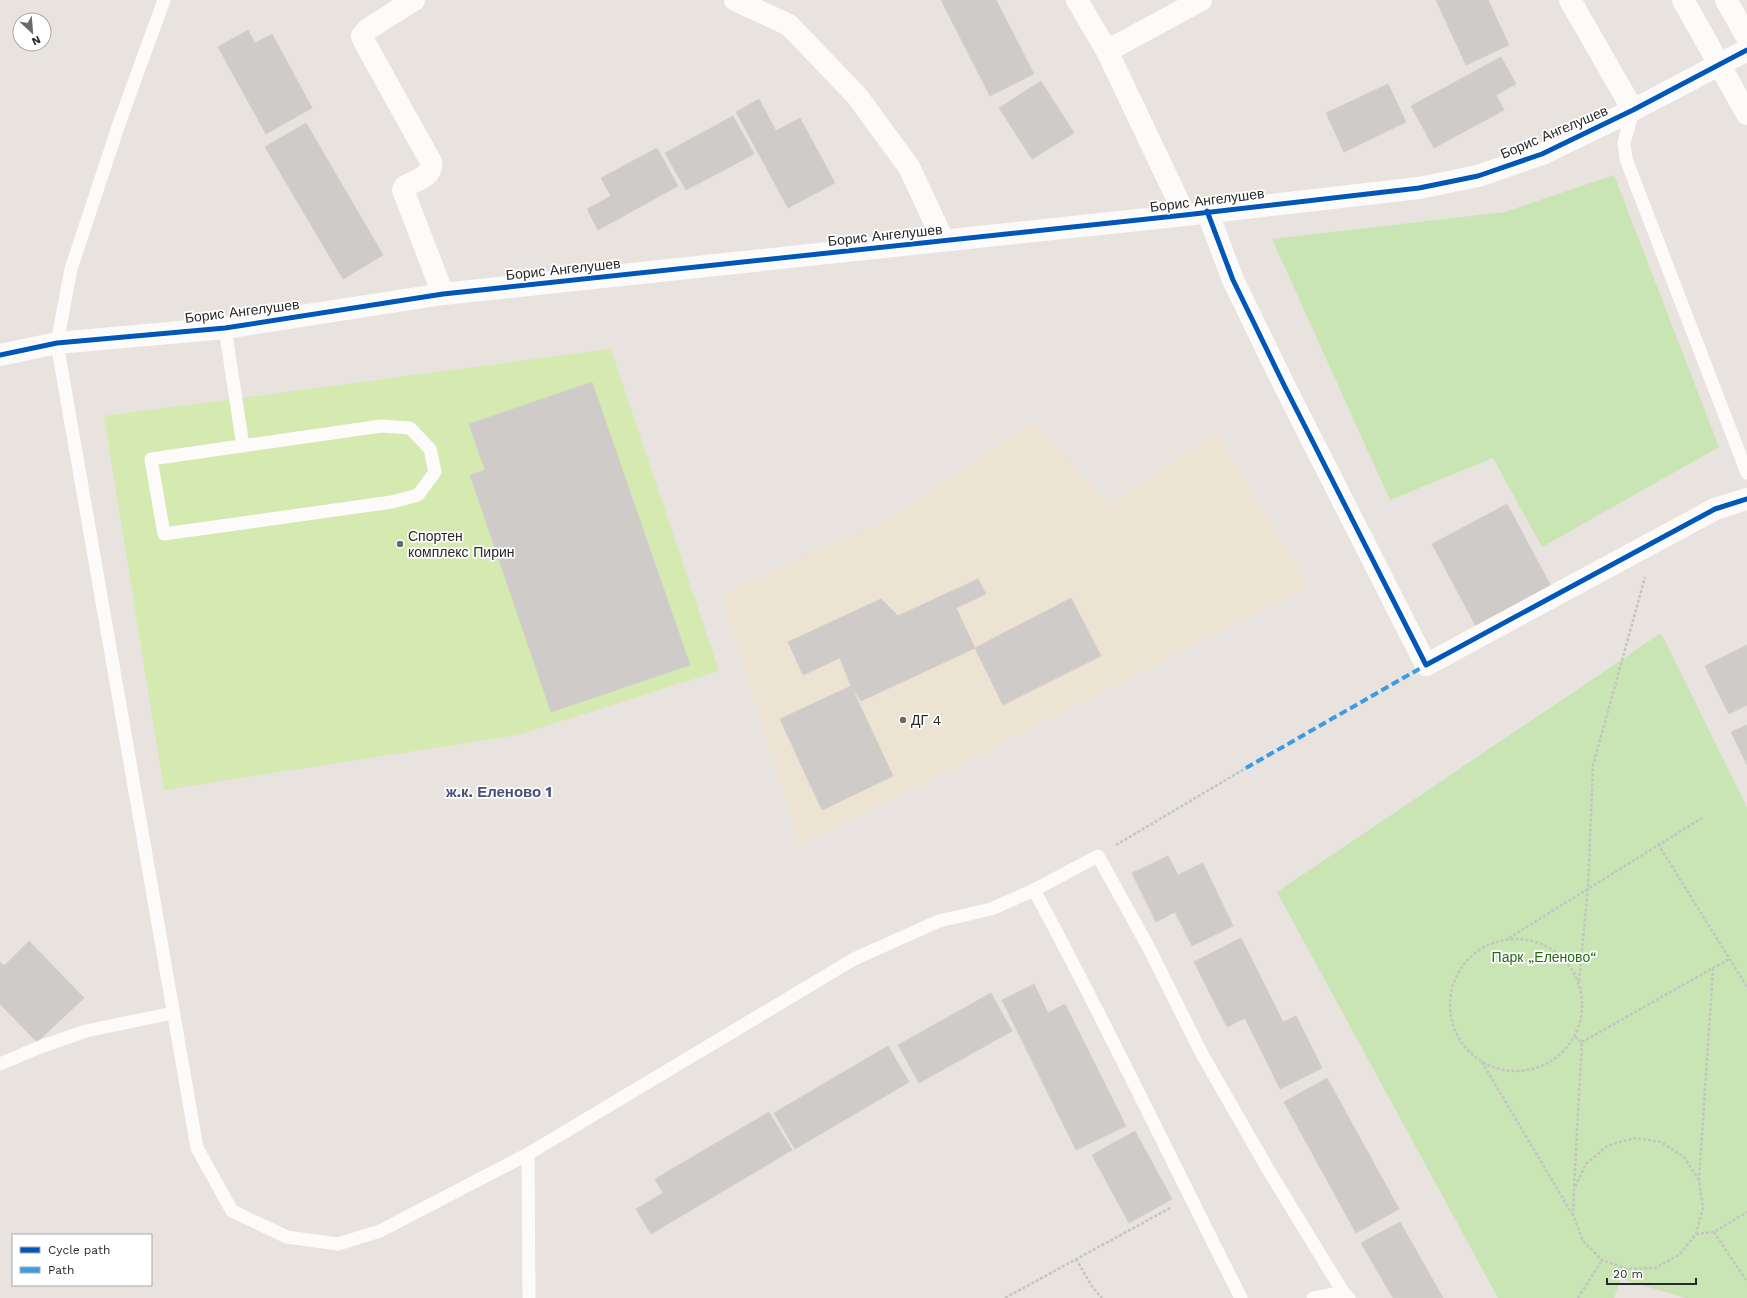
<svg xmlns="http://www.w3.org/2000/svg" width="1747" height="1298" viewBox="0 0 1747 1298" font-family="'Work Sans',sans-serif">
  <rect width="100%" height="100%" fill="#e8e3de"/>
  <path fill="#ece3d2" d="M1032,422l77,82 107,-72 92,155 -508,259 -79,-252 170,-76z"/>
  <g fill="#c9e5b4">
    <path d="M1614,175l105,272 -177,100 -49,-89 -103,42 -118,-261 233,-27z"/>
    <path d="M1661,633l86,174v491h-61l-65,-19 -7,19h-116l-221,-406z"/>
  </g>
  <path fill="#d5eab1" d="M611,349l108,322 -201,64 -354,55 -60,-374z"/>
  <g fill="#cecbc8" stroke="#d3cfca">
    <path d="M941,0h55l38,74 -44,22z"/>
    <path d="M1436,0h52l21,45 -43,20z"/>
    <path d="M248,30l7,13 17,-9 40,74 -46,26 -48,-87z"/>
    <path d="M1501,57l15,27 -20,11 8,15 -70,38 -23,-42z"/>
    <path d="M1041,81l33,52 -42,26 -33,-51z"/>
    <path d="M1388,84l18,38 -62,30 -18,-39z"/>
    <path d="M759,99l17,32 24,-13 35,65 -47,25 -52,-96z"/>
    <path d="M733,116l21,38 -68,36 -21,-37z"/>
    <path d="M306,123l77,132 -40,24 -78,-132z"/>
    <path d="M657,148l21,38 -80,44 -11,-21 24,-13 -10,-18z"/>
    <path d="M592,382l98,283 -139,47 -81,-237 15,-5 -16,-46z"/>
    <path d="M1507,504l46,86 -75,40 -46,-86z"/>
    <path d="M978,579l8,15 -30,14 19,40 -114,53 -10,-15 -11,-28 -37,17 -15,-33 93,-43 17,17z"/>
    <path d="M1071,598l30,58 -98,49 -28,-57z"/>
    <path d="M1747,645v60l-18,9 -24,-48z"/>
    <path d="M851,686l42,90 -71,34 -42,-91z"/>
    <path d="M1747,725v40l-16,-33z"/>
    <path d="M1168,856l10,19 25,-12 30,63 -41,20 -17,-34 -19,10 -24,-49z"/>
    <path d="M1241,938l42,84 13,-6 26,52 -42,21 -35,-71 -18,9 -33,-65z"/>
    <path d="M29,941l55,57 -47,44 -37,-38v-42l4,4z"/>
    <path d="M1034,984l14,29 17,-9 61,122 -50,24 -74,-150z"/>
    <path d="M991,993l21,38 -93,52 -21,-38z"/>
    <path d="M888,1046l21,36 -114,67 -21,-36z"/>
    <path d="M1327,1078l72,131 -43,24 -72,-131z"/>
    <path d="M769,1112l23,38 -141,84 -15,-25 27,-16 -8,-14z"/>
    <path d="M1135,1131l37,68 -43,24 -37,-68z"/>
    <path d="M1400,1222l43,76h-50l-32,-55z"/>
  </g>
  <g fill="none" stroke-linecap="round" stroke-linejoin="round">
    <g stroke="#c4c4c3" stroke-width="2.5" stroke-dasharray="3 2" stroke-linecap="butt">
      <path d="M1658,844l89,143"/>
      <path d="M1116,845l130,-77"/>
      <path d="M1509,938l193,-120"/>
      <circle cx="1516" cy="1005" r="66"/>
      <path d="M1579,981l9,-93 5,-123 52,-188"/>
      <path d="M1582,1042l147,-83"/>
      <path d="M1482,1062l90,152"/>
      <path d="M1699,1180l-15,-23 -23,-15 -27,-4 -27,8 -21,18 -12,25 -1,26 10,26 19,19 26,9 27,-1 24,-13 17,-21 7,-26 -4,-28 14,-211"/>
      <path d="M1574,1186l8,-144 -7,-5"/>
      <path d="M1714,1232l33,50"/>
      <path d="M1696,1234l18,-2 33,-20"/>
      <path d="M1076,1259l17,29 9,10"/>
      <path d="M1005,1298l167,-91"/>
      <path d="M1578,1298l24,-38"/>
    </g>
    <g stroke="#fcfbfa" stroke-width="13">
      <path d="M164,0l-44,121 -49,148 -14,74 140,805 35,63 55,26 51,7 42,-13 148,-77"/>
      <path d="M1633,110l-9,33 2,16 121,314"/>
      <path d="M225,328l18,118"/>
      <path d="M381,426l29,2 20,21 5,23 -17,23 -26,7 -228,32 -13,-75z"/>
      <path d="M1034,890c73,134 138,272 207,408"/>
      <path d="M0,1064l40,-17 46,-16 87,-18"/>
      <path d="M529,1298l-1,-144 326,-195 85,-38 52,-12 43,-19 64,-34 52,94 53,106 66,115 74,121 6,6"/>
      <path d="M1313,1298l30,-6"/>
    </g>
    <g stroke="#fcfbfa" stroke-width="22">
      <path d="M414,0l-46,29 -6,7 4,9 65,117c3,14 -16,19 -26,24l-2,4 40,104"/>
      <path d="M735,0l54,25 68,71 52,71 34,73"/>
      <path d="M1077,0l30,51 78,164"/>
      <path d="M1570,0l63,110"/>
      <path d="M1107,51l94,-51"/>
      <path d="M1207,211l26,69 51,105 142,280 289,-156 32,-10"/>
    </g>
    <g stroke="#fcfbfa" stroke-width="22">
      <path d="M1683,0l64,114"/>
      <path d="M1726,0l21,37"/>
      <path d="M0,355l57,-12 168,-15 218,-34 742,-79 234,-27 59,-12 64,-22 91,-44 114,-60"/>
    </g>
    <path stroke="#3d9ce1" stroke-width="4" stroke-dasharray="8 4" stroke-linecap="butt" d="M1246,768l180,-103"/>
    <defs>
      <g id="cycleway">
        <path d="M1207,211l26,69 51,105 142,280 289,-156 32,-10"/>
        <path d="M0,355l57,-12 168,-15 218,-34 742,-79 234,-27 59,-12 64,-22 91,-44 114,-60"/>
      </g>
    </defs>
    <use href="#cycleway" stroke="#fff" stroke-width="8"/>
    <use href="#cycleway" stroke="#0057b8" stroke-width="5"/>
  </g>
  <g fill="#6c6a68" stroke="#fff" stroke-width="1.5">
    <circle cx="400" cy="544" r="4"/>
    <circle cx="903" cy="720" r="4"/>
  </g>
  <g text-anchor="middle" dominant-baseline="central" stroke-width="3.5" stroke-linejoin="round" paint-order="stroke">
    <g font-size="14" fill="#292929" stroke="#fff">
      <text transform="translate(1554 132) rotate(-23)">Борис Ангелушев</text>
      <text transform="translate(1207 200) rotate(-7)">Борис Ангелушев</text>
      <text transform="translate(885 235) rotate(-6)">Борис Ангелушев</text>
      <text transform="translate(563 269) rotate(-6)">Борис Ангелушев</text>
      <text transform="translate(242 311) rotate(-7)">Борис Ангелушев</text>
    </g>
    <g font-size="14" fill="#292929" stroke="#fff" text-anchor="start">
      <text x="408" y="536">Спортен<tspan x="408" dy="16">комплекс Пирин</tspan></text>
      <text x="911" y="720">ДГ 4</text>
    </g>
    <g font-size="14" fill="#276a15" stroke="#fff">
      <text x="1544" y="957">Парк „Еленово“</text>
    </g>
    <g font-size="15" font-weight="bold" fill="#47507c" stroke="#fff">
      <text x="499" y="792">ж.к. Еленово 1</text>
    </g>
  </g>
  <rect x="12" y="1234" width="140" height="52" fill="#ffffff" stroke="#a9a9a9"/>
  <rect x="20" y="1247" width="20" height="6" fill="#0057b8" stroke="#a9a9a9"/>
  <text x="48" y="1254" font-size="12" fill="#292929">Cycle path</text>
  <rect x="20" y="1267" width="20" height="6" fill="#3d9ce1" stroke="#a9a9a9"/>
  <text x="48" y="1274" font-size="12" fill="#292929">Path</text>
  <g transform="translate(32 32) rotate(154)"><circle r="19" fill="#ffffff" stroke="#a9a9a9"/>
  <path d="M0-3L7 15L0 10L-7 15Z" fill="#6c6a68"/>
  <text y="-6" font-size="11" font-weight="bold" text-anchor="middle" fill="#292929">N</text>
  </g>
  <path d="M1607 1278v6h89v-6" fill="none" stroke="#292929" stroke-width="2"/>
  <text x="1613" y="1278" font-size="12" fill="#292929" stroke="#ffffff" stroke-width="3" paint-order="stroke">20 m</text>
</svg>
